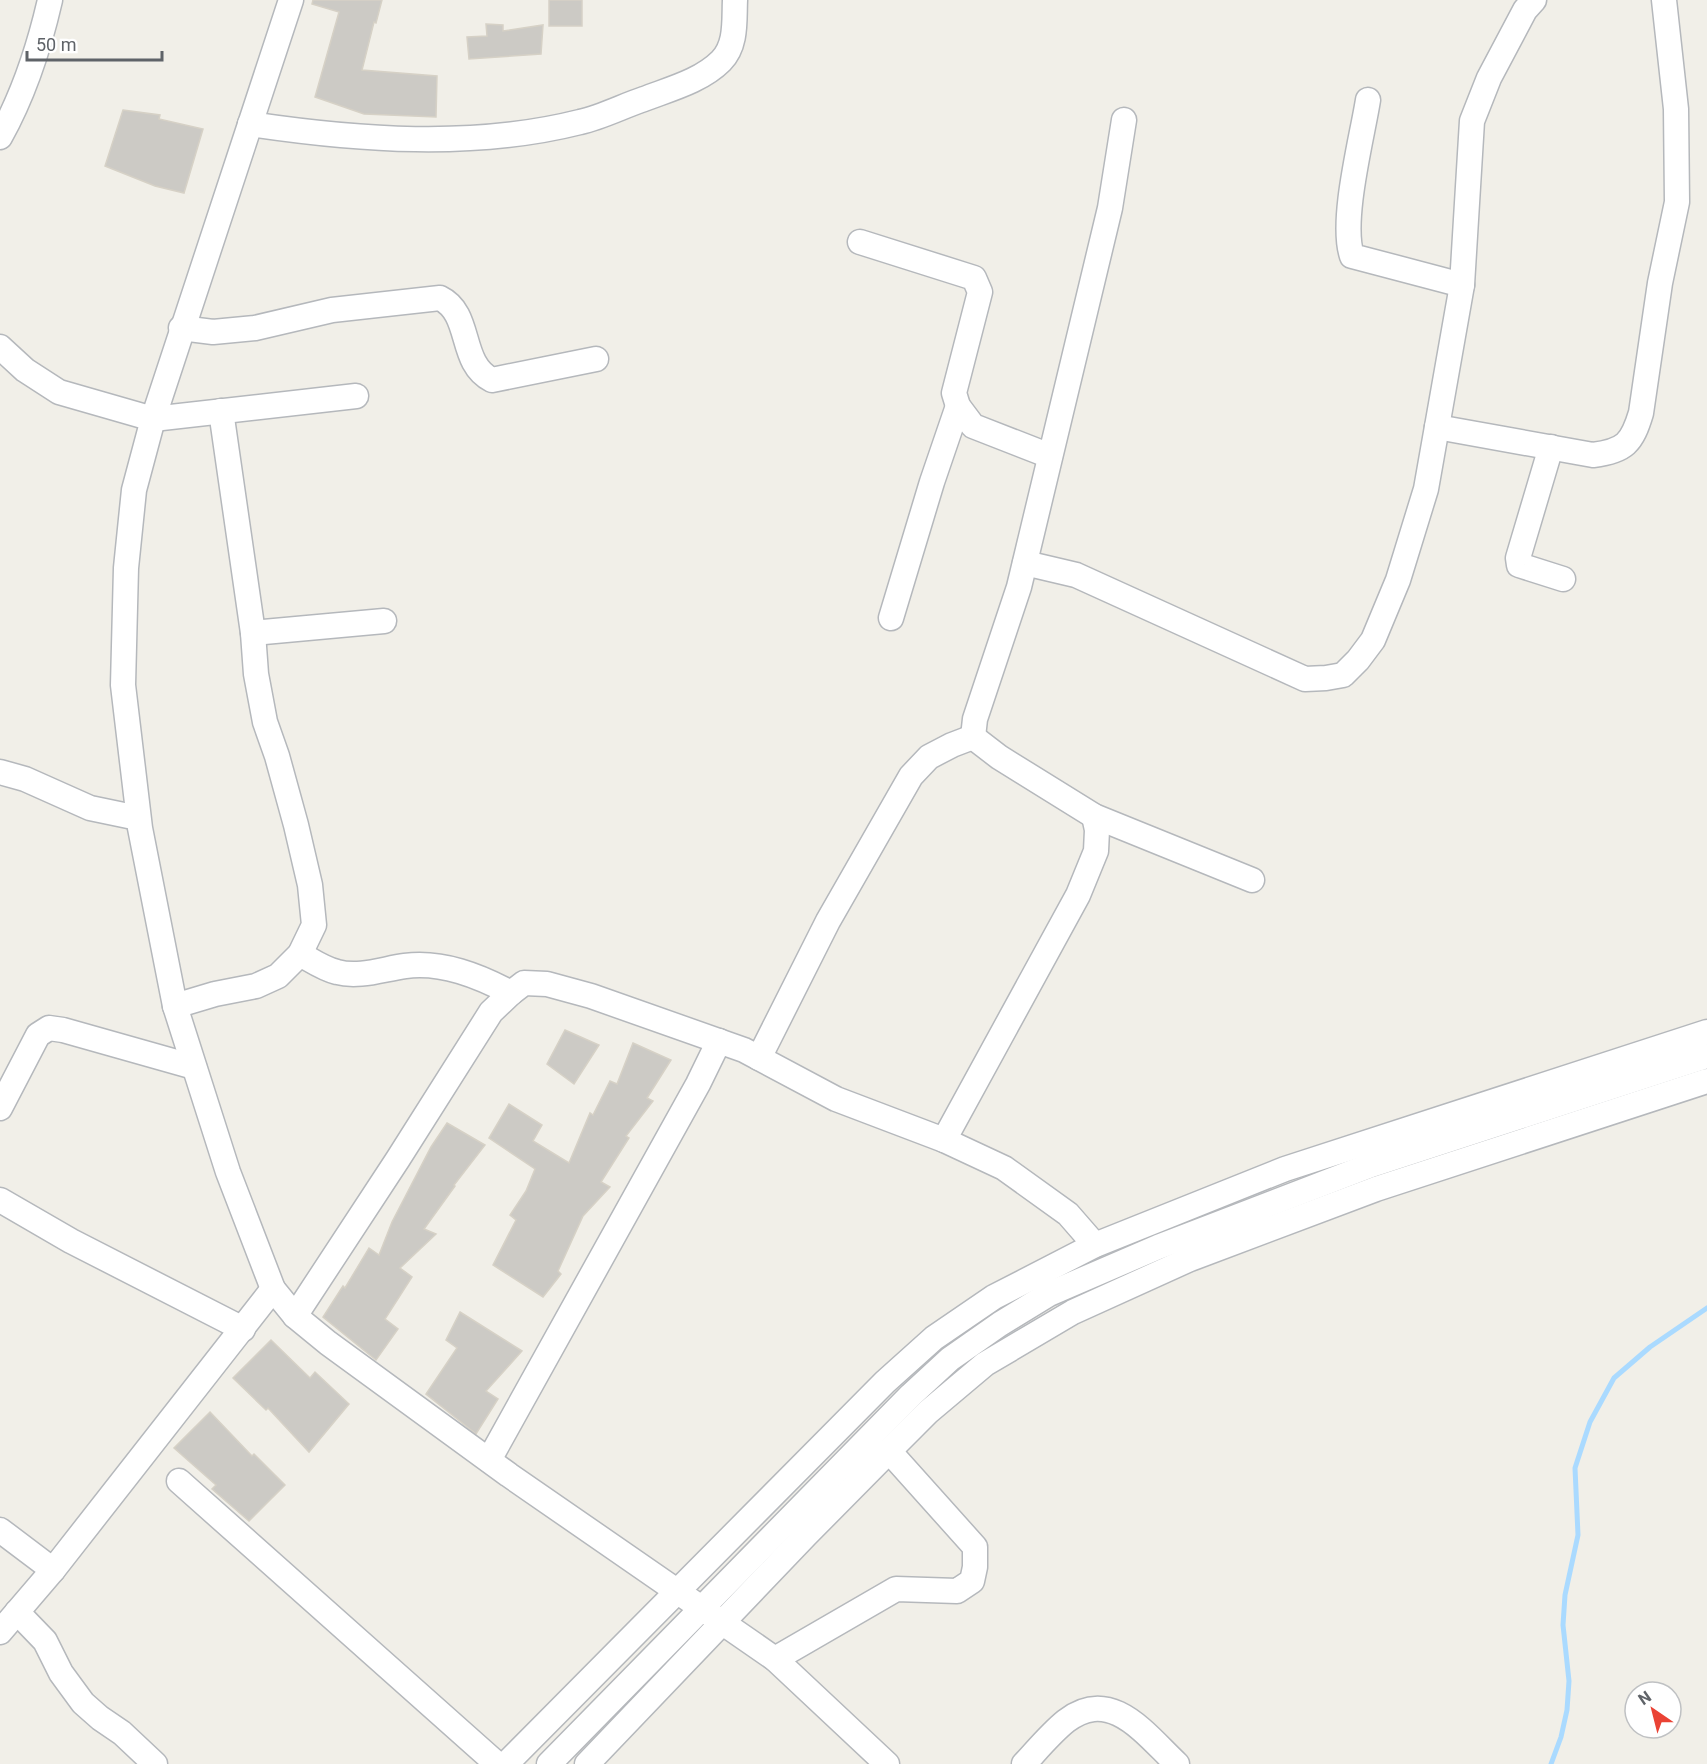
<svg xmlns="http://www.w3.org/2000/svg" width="1707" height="1764" viewBox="0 0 1707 1764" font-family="Roboto,sans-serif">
  <rect width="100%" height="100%" fill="#f1efe8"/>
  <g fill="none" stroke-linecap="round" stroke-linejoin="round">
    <path stroke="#aadaff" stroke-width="5" d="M1551,1764l10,-27 6,-27 2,-29 -6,-56 2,-30 13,-60 -3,-67 15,-46 24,-44 36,-31 57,-39"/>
  </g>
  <g fill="#cccac5" stroke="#d6d1c6" stroke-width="1.5">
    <path d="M313,0h69l-6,23 -2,-1 -12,48 75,6 -1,41 -72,-3 -49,-17 24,-85 -27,-8z"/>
    <rect x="549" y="0" width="33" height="26"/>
    <path d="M486,24l17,1v6l40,-6 -2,29 -72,5 -2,-22 20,-1z"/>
    <path d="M123,110l37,5 -1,4 44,10 -19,64 -29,-7 -50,-20z"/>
    <path d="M565,1030l34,15 -25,39 -27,-20z"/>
    <path d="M633,1043l38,17 -24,38 6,3 -27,35 3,2 -28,44 9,5 -27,29 -25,55 3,3 -18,23 -50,-32 23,-45 -6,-5 16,-24 9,-22 -46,-31 20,-34 33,21 -9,16 36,22 21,-50 3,2 17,-34 7,3z"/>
    <path d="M447,1123l38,22 -31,40 1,1 -31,43 12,5 -36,34 12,9 -27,42 13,10 -22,31 -53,-43 20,-31 2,2 24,-40 10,7 13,-33 39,-75z"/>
    <path d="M460,1312l62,39 -36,40 12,8 -22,35 -50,-40 31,-46 -11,-8z"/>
    <path d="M271,1340l39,38 5,-6 34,32 -40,48 -41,-44 -2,2 -33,-32z"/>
    <path d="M210,1412l42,44 2,-2 31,31 -36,36 -37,-32 4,-4 -42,-37z"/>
  </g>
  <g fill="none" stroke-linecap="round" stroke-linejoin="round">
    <defs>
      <g id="minor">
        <path d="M291,0l-138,419 -19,71 -8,78 -3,117 17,143 35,178 53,166 45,117 22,27 33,27 181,132 266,184 112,105"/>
        <path d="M1368,100c-6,38 -28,121 -16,156l110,29"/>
        <path d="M250,124c108,16 223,25 330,-2 22,-5 43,-16 64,-23 26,-10 57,-18 77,-38 16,-16 13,-41 14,-61"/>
        <path d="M0,137c24,-43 39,-89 50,-137"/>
        <path d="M860,242l114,36 6,14 -26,101 4,13 15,20 77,30"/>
        <path d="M181,328l32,4 42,-4 77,-18 108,-12c33,16 18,65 52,82l104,-21"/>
        <path d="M0,347l25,23 34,22 94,27 203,-23"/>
        <path d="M1437,427l156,28c32,-4 39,-12 48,-42l19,-130 17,-81 -1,-93 -12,-109"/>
        <path d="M1551,447l-33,111 1,7 44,14"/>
        <path d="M1025,563l51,12 229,104 21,-1 17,-3 15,-15 15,-20 25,-60 28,-91 36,-204 10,-164 17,-43 36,-68 9,-10"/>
        <path d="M891,618l41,-136 26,-76"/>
        <path d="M253,633l131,-12"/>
        <path d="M973,737l2,-18 44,-132 91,-379 14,-88"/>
        <path d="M973,737l26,20 95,59 158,64"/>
        <path d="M0,772l25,7 65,29 48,10"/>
        <path d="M300,954c11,6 24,15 37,18 22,6 46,-3 68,-6 37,-5 74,10 106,27"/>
        <path d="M175,1006l40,-12 41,-8 22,-10 22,-22 14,-29 -4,-40 -14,-60 -19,-69 -12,-34 -9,-48 -3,-41 -32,-222"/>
        <path d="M759,1058l69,-137 83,-145 18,-19 23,-12 21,-8"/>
        <path d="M0,1108l38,-73 11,-7 14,2 131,37"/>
        <path d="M944,1140l134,-245 18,-44 1,-21 -3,-14"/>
        <path d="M0,1200l71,41 172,88"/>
        <path d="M295,1316l103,-157 93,-147 20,-19 13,-10 23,1 44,12 153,54 92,49 108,41 60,28 64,46 27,31"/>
        <path d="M489,1460l209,-376 21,-43"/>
        <path d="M179,1481l318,283"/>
        <path d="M0,1530l53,40"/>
        <path d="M17,1612l28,29 16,32 22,30 17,15 22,15 33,31"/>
        <path d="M0,1632l53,-62 220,-281"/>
        <path d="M775,1659l121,-70 61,2 15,-10 3,-14v-20l-86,-96"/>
        <path d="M506,1764l379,-382 49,-44 60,-41 101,-52 190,-76 422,-137"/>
        <path d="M549,1764l362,-369 39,-36 50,-35 49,-30 109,-47 213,-82 336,-109"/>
        <path d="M587,1764l219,-229 83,-84 39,-39 57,-48 88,-52 117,-53 186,-70 331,-108"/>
        <path d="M1024,1764c13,-14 27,-31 42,-43 45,-35 79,13 111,43"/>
      </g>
    </defs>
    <use href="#minor" stroke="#b5b8bc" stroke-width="27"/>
    <use href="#minor" stroke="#fff" stroke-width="24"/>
  </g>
  <g transform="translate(1653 1710) rotate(325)"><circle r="28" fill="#ffffff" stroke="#bfc1c3" stroke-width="1.5"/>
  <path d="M0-4.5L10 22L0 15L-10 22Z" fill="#ea4335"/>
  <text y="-9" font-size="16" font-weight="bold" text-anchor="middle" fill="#5f6368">N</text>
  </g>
  <path d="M27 51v9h135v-9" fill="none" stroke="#5f6368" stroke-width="3"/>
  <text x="36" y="51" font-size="18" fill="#5f6368" stroke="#ffffff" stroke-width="4.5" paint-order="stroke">50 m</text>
</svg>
